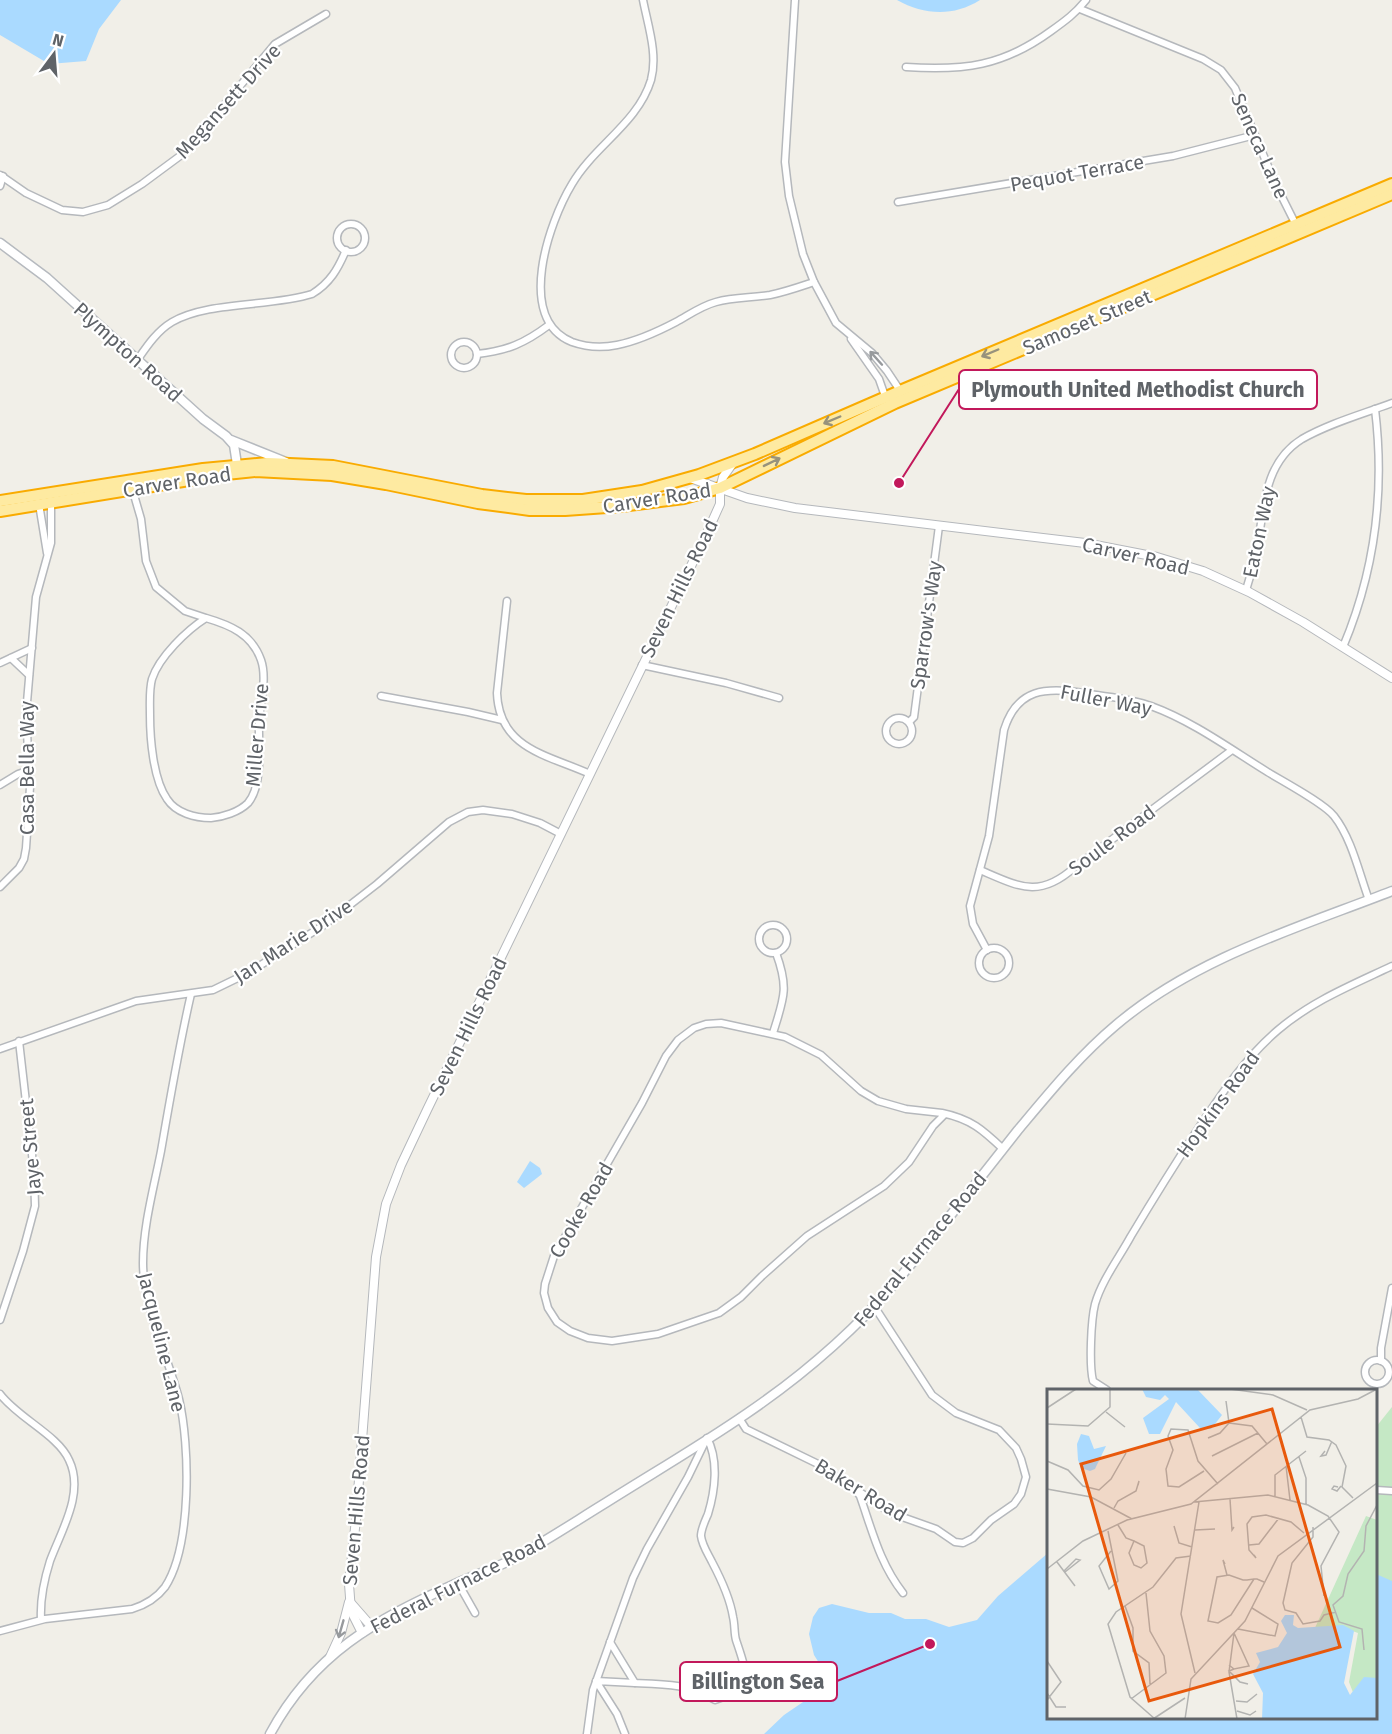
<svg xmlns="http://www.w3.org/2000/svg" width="1392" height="1734" viewBox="0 0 1392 1734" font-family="'Fira Sans',sans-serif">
  <rect width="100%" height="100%" fill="#f1efe8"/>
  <path fill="#c5e8c5" d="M1392,1407v183l-16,-4v-159z"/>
  <g fill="#aadaff">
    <path d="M0,0h121l-22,29 -13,32 -37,3 -49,-29z"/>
    <path d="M897,0h83c-27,17 -56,15 -83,0z"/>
    <path d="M530,1161l10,7 2,6 -18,14 -7,-6z"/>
    <path d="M1048,1553v165h328v-144l16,7v153h-628l20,-19 22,-15 5,-8 12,-9 -2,-17 -7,-11 -5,-21 4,-17 6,-9 13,-4 37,9h22l14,6h21l23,8 28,-7 21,-24z"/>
  </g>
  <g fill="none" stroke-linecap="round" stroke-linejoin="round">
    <defs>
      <g id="minor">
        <path d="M643,0c5,26 15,54 8,80 -13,43 -57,66 -79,104 -23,38 -57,135 0,158 14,5 30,6 45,3 20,-4 40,-13 59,-23 13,-7 25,-16 40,-20 18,-5 36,-4 54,-7 15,-3 29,-8 44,-13"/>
        <path d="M795,0l-10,162 4,34 14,58 11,28 22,41 36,30 15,18 14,21"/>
        <path d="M1080,9l123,50 18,11 14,18 41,97 21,42"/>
        <path d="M906,67c58,4 97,-1 145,-36 14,-10 25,-18 35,-31"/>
        <path d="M0,175l26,18 36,17 21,2 25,-7 34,-21 42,-31 91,-109 51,-30"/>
        <path d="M0,186l3,-10"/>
        <path d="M898,202l275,-46 82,-21"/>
        <circle cx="351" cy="238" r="14"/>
        <path d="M851,339l28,40 7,20"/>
        <circle cx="464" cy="355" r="13"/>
        <path d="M477,354c30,-3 48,-11 72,-29"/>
        <path d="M138,359c9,-13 19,-28 34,-37 36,-21 99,-15 140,-28 18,-11 26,-25 34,-44"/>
        <path d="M132,488l9,31 5,42 10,26 29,24 21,7c-19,12 -47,39 -54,61 -3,11 -2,24 -2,36 0,23 3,64 17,84 9,14 28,19 44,19 12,-1 28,-6 37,-15 16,-19 10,-61 11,-84 2,-18 8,-42 2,-59 -9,-26 -31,-35 -55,-42"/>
        <path d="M39,504l8,49"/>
        <path d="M1246,590c4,-13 8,-26 11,-40 7,-40 6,-87 45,-111 28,-16 61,-25 90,-36"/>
        <path d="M507,601l-10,92c2,56 51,62 93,81"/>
        <path d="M1343,647c32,-76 42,-156 32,-238"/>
        <path d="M11,658l18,17"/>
        <path d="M0,663l32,-15"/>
        <path d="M642,665l84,18 53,15"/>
        <path d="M381,696l87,16 34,8"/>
        <circle cx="899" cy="731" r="13"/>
        <path d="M909,722l5,-5 25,-191"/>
        <path d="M0,785l18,-11 12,-4"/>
        <path d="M980,870c40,17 59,29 95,-3l157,-117"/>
        <path d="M0,887l19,-19 5,-9 2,-11 4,-61 -4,-73 10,-117 15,-54v-41"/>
        <circle cx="773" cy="939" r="14"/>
        <circle cx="994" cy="963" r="15"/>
        <path d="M987,950l-14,-26 -3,-18 19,-70 15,-106c13,-42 42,-43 80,-37 22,4 46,5 67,13 41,15 78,42 115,65 16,10 58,32 68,45 18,23 25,57 35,84"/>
        <path d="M773,1033c11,-35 16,-45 3,-80"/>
        <path d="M0,1049l136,-48 77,-11 35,-17 76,-48 53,-41 72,-62 19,-10 15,-2 29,4 28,9 21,11"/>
        <path d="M945,1114l-12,12 -24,36 -25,24 -77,50 -45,40 -21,21 -22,16 -61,21 -46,7 -24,-3 -18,-7 -13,-9 -9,-14 -4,-15 1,-9 9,-28 88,-153 24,-47 12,-16 16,-12 12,-4 15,-1 64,14 36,18 40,36 17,10 28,8 36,4c29,6 41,17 61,36"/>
        <path d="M0,1320l23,-69 12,-45 -1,-34 -15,-131"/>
        <circle cx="1377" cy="1372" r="12"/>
        <path d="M1381,1361v-13l11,-60"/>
        <path d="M1107,1390l-14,-9c-4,-16 -2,-61 2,-77 7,-24 24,-46 36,-68 21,-35 42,-69 65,-104 24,-36 48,-73 82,-102 34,-29 74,-45 114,-64"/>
        <path d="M0,1394c18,24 58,41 69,66 16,33 -8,71 -19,101 -6,19 -10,38 -9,58"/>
        <path d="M739,1418l7,11 72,35 73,49 45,16 19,13 8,1 10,-5 18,-18 23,-16 7,-10 5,-17 -5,-18 -5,-11 -17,-18 -43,-17 -24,-18 -58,-89"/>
        <path d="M1376,1490l16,1"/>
        <path d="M856,1491l4,5c12,34 20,68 43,97"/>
        <path d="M458,1583l17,30"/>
        <path d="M0,1631l45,-12 87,-10c13,-4 24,-10 33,-22 27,-41 25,-142 14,-188 -11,-42 -36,-93 -36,-136 0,-37 11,-76 18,-112 9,-52 18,-105 30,-157"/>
        <path d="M610,1642l25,41c29,1 55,1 80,17 39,-13 32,-27 21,-60 -2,-7 -1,-15 -3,-23 -3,-19 -12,-38 -21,-55 -4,-8 -10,-17 -11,-26 0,-7 4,-15 7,-22 7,-23 11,-54 -1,-76"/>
        <path d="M587,1734l6,-44 40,-112 14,-29 41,-72 17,-35"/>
        <path d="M625,1734l-8,-20 -21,-33 39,2"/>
      </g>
      <g id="tertiary">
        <path d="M690,478l57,20 48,10 290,35 72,14 46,14 46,21 54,30 89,56"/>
        <path d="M350,1602l21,24"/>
        <path d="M362,1633l-11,-22 -2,-27 7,-65 20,-262 10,-53 15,-39 26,-55 280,-577 13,-29v-16l3,-11 10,-14"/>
        <path d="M330,1657l11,-24 8,-31"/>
      </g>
      <g id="secondary">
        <path d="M0,243l47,35 156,141 23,17 8,9 4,26"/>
        <path d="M231,440l55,22"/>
        <path d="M270,1734c43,-80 105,-114 185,-150 20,-9 41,-16 60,-26 31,-17 61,-37 92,-56 46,-29 94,-57 139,-88 56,-38 107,-82 151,-133 41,-49 81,-100 121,-151 31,-37 61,-74 98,-105 79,-67 181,-97 276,-134"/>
      </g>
      <g id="trunk">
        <path d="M0,501l203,-32 65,-6 65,3 149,29 44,5h57l59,-9 57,-16 56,-21 145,-63 492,-207"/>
        <path d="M0,511l226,-37 29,-3 77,4 54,9 92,19 52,7h35l56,-4 63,-8 36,-10 175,-85 497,-209"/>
      </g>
    </defs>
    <use href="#minor" stroke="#b5b8bc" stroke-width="9"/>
    <use href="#tertiary" stroke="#b5b8bc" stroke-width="10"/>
    <use href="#secondary" stroke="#b6babf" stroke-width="11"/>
    <use href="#trunk" stroke="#f9ab00" stroke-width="14"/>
    <use href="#minor" stroke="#fff" stroke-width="6"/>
    <use href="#tertiary" stroke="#fff" stroke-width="8"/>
    <use href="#secondary" stroke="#fff" stroke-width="8"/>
    <use href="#trunk" stroke="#feeaa1" stroke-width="10"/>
  </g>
  <defs><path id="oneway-shaft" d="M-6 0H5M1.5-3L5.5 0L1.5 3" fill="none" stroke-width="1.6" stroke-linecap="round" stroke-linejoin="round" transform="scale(1.5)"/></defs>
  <g stroke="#97927c">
    <use href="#oneway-shaft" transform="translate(990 353) rotate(157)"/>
    <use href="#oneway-shaft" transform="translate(832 420) rotate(157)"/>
    <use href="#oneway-shaft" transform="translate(772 462) rotate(-26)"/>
  </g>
  <g stroke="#979a9d">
    <use href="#oneway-shaft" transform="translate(876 358) rotate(-132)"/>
    <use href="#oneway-shaft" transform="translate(341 1629) rotate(106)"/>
  </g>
  <g text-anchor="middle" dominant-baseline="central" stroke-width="4.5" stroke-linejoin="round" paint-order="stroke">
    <g font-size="20" fill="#5f6368" stroke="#fff">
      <text transform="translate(228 101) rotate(-48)">Megansett Drive</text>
      <text transform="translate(1260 146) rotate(66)">Seneca Lane</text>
      <text transform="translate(1077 173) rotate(-10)">Pequot Terrace</text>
      <text transform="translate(1087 322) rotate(-23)">Samoset Street</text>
      <text transform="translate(128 352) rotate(42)">Plympton Road</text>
      <text transform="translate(177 482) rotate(-9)">Carver Road</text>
      <text transform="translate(657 498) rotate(-9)">Carver Road</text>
      <text transform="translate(1259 532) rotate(-78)">Eaton Way</text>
      <text transform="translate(1136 556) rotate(13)">Carver Road</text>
      <text transform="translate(679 588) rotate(-64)">Seven Hills Road</text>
      <text transform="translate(926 625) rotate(-82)">Sparrow's Way</text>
      <text transform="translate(1106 700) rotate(11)">Fuller Way</text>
      <text transform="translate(257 735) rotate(-85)">Miller Drive</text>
      <text transform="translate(27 768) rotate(-90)">Casa Bella Way</text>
      <text transform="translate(1112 840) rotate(-37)">Soule Road</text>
      <text transform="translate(293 941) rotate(-33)">Jan Marie Drive</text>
      <text transform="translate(468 1026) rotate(-64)">Seven Hills Road</text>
      <text transform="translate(1218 1104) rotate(-54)">Hopkins Road</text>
      <text transform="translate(30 1147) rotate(-95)">Jaye Street</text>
      <text transform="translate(581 1210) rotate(-60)">Cooke Road</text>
      <text transform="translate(920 1249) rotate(-50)">Federal Furnace Road</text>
      <text transform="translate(162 1342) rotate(76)">Jacqueline Lane</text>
      <text transform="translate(861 1490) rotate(31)">Baker Road</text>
      <text transform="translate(356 1510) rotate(-85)">Seven Hills Road</text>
      <text transform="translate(458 1584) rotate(-27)">Federal Furnace Road</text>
    </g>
  </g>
  <g transform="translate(1047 1389)">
    <rect width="330" height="330" fill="#f1efe8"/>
    <path d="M319,127l11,4v158l-23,17 -5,-13 9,-49 -14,-5 -30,2z" fill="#c5e8c5"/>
    <path d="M95,0h55l25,26 -11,14 -11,-1 -24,-26 -16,32h-11l-6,-16 26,-19 -4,-4 -5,5 -14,-3zM34,45l8,2 5,13 12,-3 -11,23 -5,2 -9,-3 -3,-8 -1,-16zM238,226h9l-1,10 5,3 45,-3 11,6 -10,52 6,12 14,-18 13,1v41h-115l1,-26 -10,-19 7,-12 -4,-9 22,-6 9,-14 -6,-12z" fill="#aadaff"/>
    <path fill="none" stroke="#b3b3b1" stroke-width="1.5" d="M183,0l43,6 34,15M0,19l29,-19M59,23l19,15M254,28l6,20 22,3 7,5 10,21 -4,21 11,11M182,34l23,3 15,18M0,35l41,2 22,-19v-18M161,49l12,-5 9,-10 -3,-22M278,62l-4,5 5,-1 6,-14M165,67l46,-23M252,68l7,21v26M0,72l21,9 15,16 16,4 12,-11 15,-26M239,77l4,34M157,82l-25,16 -11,-1 -2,-17 7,-19 -5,-14 3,-7 17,1 10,31 20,23M291,98l-4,-1 -2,3 5,2 4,-5M0,100l44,8 41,22M228,107v-21l31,-24M183,110l2,31 2,-3M147,113l74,-7 40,10 20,11 11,16 -18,34 3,30M67,119l4,-7 18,-10 3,-10 -1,4M71,136l8,13 8,3 -5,12 5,12 7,3 6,-5 -3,-17 -10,-5M127,137l5,17 13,4M266,138v10l-21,26 -9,40 2,7 11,3 7,11 17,-3 4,-6 12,-3M148,141l20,-1M61,142l10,50 -9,8 -10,-23 12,-15M202,156l10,-1 20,-26M207,166l2,3 -7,-8 -2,-26 5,-7 14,-2 25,7 13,11M10,173l18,24M178,175l-2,-4 4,15M0,180l36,-28 44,-21 64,-16 119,-94 48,-11 19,-10M17,182l12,-12 4,1 -15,12M207,190l-23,36 -13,8 -10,-2 9,-44 12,-2 14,5h4l7,-1h3l7,3M78,217l8,22v23l16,12 1,21M191,240l37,7 3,-12 -26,-16M187,244l-5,39 8,47M317,261l-2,-21 -23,-7 -6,-17 10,-9 5,-22 16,-23 2,-25 11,-21M0,272l14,21 -14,18M182,276l5,4 15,-3 -15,-33M187,280l-5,2 11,11 8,2M148,284l-14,-59 18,-112M0,304l9,14h10M84,310l35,-26 -2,-17 -14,-25 -4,-38M189,312l11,1 10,-8M190,322l13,4 6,-4M106,330l32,-21M108,330l-25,-22 -22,-73 8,-12 37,-25 23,-29 15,-2M138,330l6,-40 54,-58 33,-65 99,-73"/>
    <path fill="#e8590c" fill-opacity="0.15" stroke="#e8590c" stroke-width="3" d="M225,20l68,238 -191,54 -68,-237z"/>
    <rect width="330" height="330" fill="none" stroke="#5f6368" stroke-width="3"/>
  </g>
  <path fill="none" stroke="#c2185b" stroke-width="2" d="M899 483L959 389M930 1644L837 1681"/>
  <g fill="#c2185b" stroke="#fff" stroke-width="2">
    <circle cx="899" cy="483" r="6"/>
    <circle cx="930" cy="1644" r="6"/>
  </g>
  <g fill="#fff" stroke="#c2185b" stroke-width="2">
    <rect x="959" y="370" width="358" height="39" rx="6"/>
    <rect x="680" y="1662" width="157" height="39" rx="6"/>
  </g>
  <g font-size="21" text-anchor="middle" font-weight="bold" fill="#5f6368">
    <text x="1138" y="397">Plymouth United Methodist Church</text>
    <text x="758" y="1689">Billington Sea</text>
  </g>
  <g transform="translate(54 54) rotate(16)" stroke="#ffffff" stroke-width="4.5" paint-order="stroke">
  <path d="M0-4.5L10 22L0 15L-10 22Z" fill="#5f6368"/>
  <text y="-9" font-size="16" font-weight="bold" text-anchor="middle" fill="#5f6368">N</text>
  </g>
</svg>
